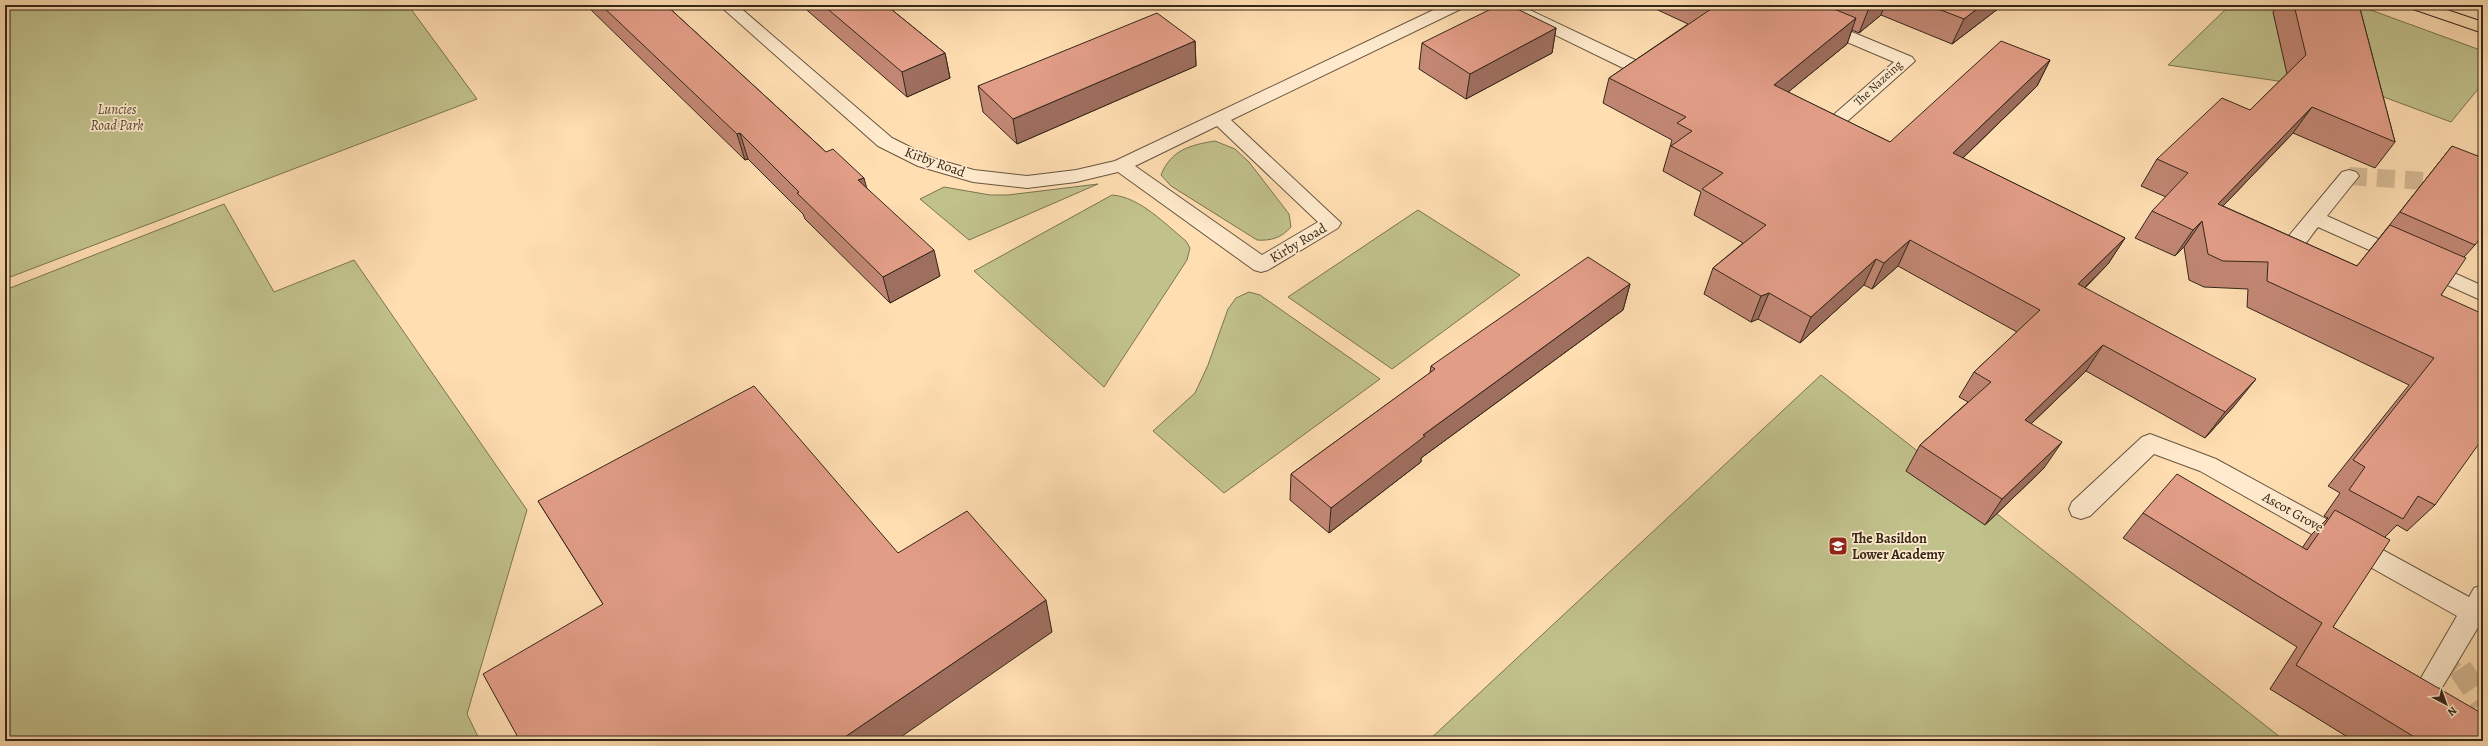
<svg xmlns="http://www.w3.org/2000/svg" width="2488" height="746" viewBox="0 0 2488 746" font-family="Alegreya,serif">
  <rect width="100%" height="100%" fill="#ffdeb2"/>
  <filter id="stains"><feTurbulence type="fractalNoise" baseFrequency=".005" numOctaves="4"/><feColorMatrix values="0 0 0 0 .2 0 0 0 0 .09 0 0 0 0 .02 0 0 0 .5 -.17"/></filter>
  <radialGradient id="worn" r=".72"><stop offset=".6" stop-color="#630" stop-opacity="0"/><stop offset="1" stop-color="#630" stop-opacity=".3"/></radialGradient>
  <g fill="#c1c18c" stroke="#7a7452">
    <path d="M5,5h403l69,94 -472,180z"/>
    <path d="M2230,5h127l126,46v32l-32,39 -70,-26 -213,-31z"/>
    <path d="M1215,141l20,8 14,13 40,52 2,13c-10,11 -20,14 -34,13l-86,-54 -10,-11c10,-25 29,-30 54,-34z"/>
    <path d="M1098,184l-129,56 -49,-41 24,-12 46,8h18z"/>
    <path d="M1112,195c28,2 53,29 74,46l4,7 -3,12 -83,127 -130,-116z"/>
    <path d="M224,204l50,88 80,-32 173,250 -60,204 13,27h-475v-451z"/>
    <path d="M1418,210l102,65 -128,94 -104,-72z"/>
    <path d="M1249,292l11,3 120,84 -156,114 -71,-62 42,-38 13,-28 20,-56 8,-11z"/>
    <path d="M1821,375l464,366h-857z"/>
  </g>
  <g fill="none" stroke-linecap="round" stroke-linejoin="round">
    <path stroke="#d6b993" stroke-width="18" stroke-dasharray="18 10" stroke-linecap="butt" d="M2349,176l134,9"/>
    <path stroke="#d6b993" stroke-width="24" stroke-dasharray="24 12" stroke-linecap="butt" d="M2438,672l14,-16 31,47"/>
    <defs>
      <g id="minor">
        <path d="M719,5h18l155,133 40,20 42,12 53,6 49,-6 39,-9 329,-156h21l-2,3 -232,112 110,103 -3,5 -70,42 -7,2 -7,-2 -136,-98 -42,10 -49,6 -54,-6 -55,-16 -40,-20zM1217,126l101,96 -56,33 -127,-89z"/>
        <path d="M1498,5h21l116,55 3,4 -3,4h-12l-123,-60z"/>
        <path d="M1765,5h22l125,52 3,4 -72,64h-12l-3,-4 3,-4 63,-55 -127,-54z"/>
        <path d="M2349,170l7,2 3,4 -32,40 156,70v15l-165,-74c-10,12 -19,32 -36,27l-3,-5 3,-5 60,-72z"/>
        <path d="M2150,434l66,25 253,138 5,-9 9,-3v34l-40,67 -9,4 -9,-4 -4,-8 36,-62 -257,-145 -46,-17 -64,62 -9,3 -9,-3 -3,-7 3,-7 70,-65z"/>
      </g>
      <path id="major" d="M2408,5h24l51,17v11l-73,-25z"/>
    </defs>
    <use href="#minor" stroke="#67553f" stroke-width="2"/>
    <use href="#major" stroke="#342719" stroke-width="2"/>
    <use href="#minor" fill="#ffeacd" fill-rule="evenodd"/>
    <use href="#major" fill="#ffdeb2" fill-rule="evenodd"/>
  </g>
  <g fill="#c28774" stroke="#342719">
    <path d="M586,5h80l160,147 41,36 73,88 -50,27 -85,-84 -2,-5 -55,-55 -3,1z"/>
    <path d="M801,5h85l59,48 5,25 -43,19z"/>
    <path d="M1647,5h356l-51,39 -71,-29 -22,18 -7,-3 -5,14 -59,48 102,50 160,-82 -13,26 -74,72 162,80 -17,26 -23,24 150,117 -30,33 -119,-67 -55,53 13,44 -59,57 -79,-54 14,-26 48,-43 -9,-5 15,-25 43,-40 -119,-66 -26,23 -8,-4 -64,58 -42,-24 -7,3 -47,-28 9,-26 30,-25 -49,-28 7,-23 -38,-21 9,-31 -69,-37 6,-25 79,-54z"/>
    <path d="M2278,5h81l36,137 -20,26 -82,-35 -70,73 134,60 95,-120 23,99 -11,12 -23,38 -6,210 -28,26 -10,-6 -12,12 -52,90 150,114h-129l-84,-52 27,-42 -174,-109 20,-25 159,35 9,-13 17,-17 -4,-2 16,-23 -12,-7 81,-101 -162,-78 1,-18 -44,-2 -15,-7 -5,-33 -9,9 -40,-18 17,-27 14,-14 -25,-11 16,-27 93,-49 37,-36 -14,-62z"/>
    <path d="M1556,28l-4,25 -86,46 -47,-30 3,-26z"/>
    <path d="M1195,41l1,25 -179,78 -34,-32 -5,-26z"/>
    <path d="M1630,284l-7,26 -202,148v4l-92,71 -39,-33 1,-26 139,-101 1,-7z"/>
    <path d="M538,501l360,52 154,79 -449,-28z"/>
  </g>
  <g fill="#9e6e5e" stroke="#342719">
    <path d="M1873,5h12l-4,10 -22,18 10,-25z"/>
    <path d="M1982,5h21l-51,39 12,-25z"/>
    <path d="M1856,18l-9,26 -82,67 9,-26z"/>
    <path d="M1556,28l-4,25 -86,46 4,-25z"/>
    <path d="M1195,41l1,25 -179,78 -4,-25z"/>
    <path d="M945,53l5,25 -43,19 -5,-25z"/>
    <path d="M2050,60l-13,26 -96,93 12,-26z"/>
    <path d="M2312,107l-19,26 -90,94 15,-23z"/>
    <path d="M740,133l8,26 -3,1 -8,-26z"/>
    <path d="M864,178l7,26 -13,-24z"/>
    <path d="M2202,221l-18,26 -9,9 18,-26z"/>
    <path d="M2125,238l-17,26 -46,46 16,-26z"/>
    <path d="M1910,240l-12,26 -26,23 12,-26z"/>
    <path d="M934,250l6,26 -50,27 -7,-26z"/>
    <path d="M1876,259l-12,26 -64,58 11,-26z"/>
    <path d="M1630,284l-7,26 -202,148v4l-92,71 2,-25 92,-73z"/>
    <path d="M1769,293l-11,26 -7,3 10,-26z"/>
    <path d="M2103,345l-17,26 -77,74 16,-25z"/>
    <path d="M2256,379l-21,26 -30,33 20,-26z"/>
    <path d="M2062,442l-18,26 -59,57 17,-26z"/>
    <path d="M1046,600l6,32 -157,109h-56z"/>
  </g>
  <g fill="#e29d87" stroke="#342719">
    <path d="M601,5h65l160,147 7,-3 31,29 -6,2 76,70 -51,27 -86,-84 2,-1 -59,-59 -3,1z"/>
    <path d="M823,5h63l59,48 -43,19z"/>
    <path d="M1499,5h10l47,23 -86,46 -48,-31z"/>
    <path d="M1709,5h115l32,13 -82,67 116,57 111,-101 49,19 -97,93 172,85 -47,46 178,95 -31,33 -122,-67 -78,75 37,22 -60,57 -82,-54 71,-63 -17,-10 66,-62 -130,-70 -26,23 -8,-4 -65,58 -42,-24 -8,3 -48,-28 53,-43 -64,-36 21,-16 -52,-27 21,-15 -15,-8 9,-6 -77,-39 105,-71z"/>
    <path d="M1861,5h12l-4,3z"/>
    <path d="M1928,5h54l-18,14z"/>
    <path d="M2294,5h65l36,137 -83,-35 -94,97 139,62 33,-41 76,33 -25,37 42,19v124l-48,67 -17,-9 -15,23 -54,-29 16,-23 -12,-7 81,-102 -167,-77 1,-19 -45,-1 -15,-7 -6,-33 -9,9 -41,-19 36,-38 -31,-14 65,-61 28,12 56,-55z"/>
    <path d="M1157,13l38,28 -182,78 -35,-33z"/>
    <path d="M2452,146l31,12v76l-8,11 -75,-33z"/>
    <path d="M1588,257l42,27 -207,151 2,1 -94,72 -40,-34 144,-105 -4,-3z"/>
    <path d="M754,386l144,167 69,-42 79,89 -207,141h-319l-37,-67 120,-70 -65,-103z"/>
    <path d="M2177,474l130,76 28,-40 55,30 -57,87 150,87v27h-62l-125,-76 26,-42 -179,-110z"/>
  </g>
  <defs>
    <symbol id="school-square" viewBox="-11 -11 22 22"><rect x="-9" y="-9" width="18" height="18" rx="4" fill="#8f2418" stroke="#ffeacd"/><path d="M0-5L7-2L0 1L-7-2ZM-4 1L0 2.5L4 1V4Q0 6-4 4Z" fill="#fff"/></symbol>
  </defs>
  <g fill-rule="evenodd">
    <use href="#school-square" x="1827" y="535" width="22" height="22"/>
  </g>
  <g text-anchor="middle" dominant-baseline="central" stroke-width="3.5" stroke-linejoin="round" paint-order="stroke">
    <g font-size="12" fill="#342719" stroke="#ffeacd">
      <text transform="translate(1878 83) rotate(-43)">The Nazeing</text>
    </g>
    <g font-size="14" font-style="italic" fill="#574e36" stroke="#ffeacd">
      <text x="117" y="109">Luncies<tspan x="117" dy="16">Road Park</tspan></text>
    </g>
    <g font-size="14" fill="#342719" stroke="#ffeacd">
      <text transform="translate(935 162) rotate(20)">Kirby Road</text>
      <text transform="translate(1298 243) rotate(-31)">Kirby Road</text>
      <text transform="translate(2293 512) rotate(29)">Ascot Grove</text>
    </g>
    <g font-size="14" font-weight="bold" fill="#342719" stroke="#ffeacd" text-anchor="start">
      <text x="1852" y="538">The Basildon<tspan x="1852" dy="16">Lower Academy</tspan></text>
    </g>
  </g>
  <rect width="2488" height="746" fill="none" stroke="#ffdeb2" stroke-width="20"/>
  <rect x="6" y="6" width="2476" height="734" fill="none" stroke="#342719" stroke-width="2"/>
  <rect x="10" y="10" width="2468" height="726" fill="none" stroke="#342719"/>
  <g transform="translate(2446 704) rotate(139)" stroke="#ffeacd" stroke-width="3" paint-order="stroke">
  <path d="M0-3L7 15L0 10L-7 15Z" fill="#342719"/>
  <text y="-6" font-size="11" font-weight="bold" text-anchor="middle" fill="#342719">N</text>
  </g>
  <rect width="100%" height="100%" filter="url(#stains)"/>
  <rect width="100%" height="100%" fill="url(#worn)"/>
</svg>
